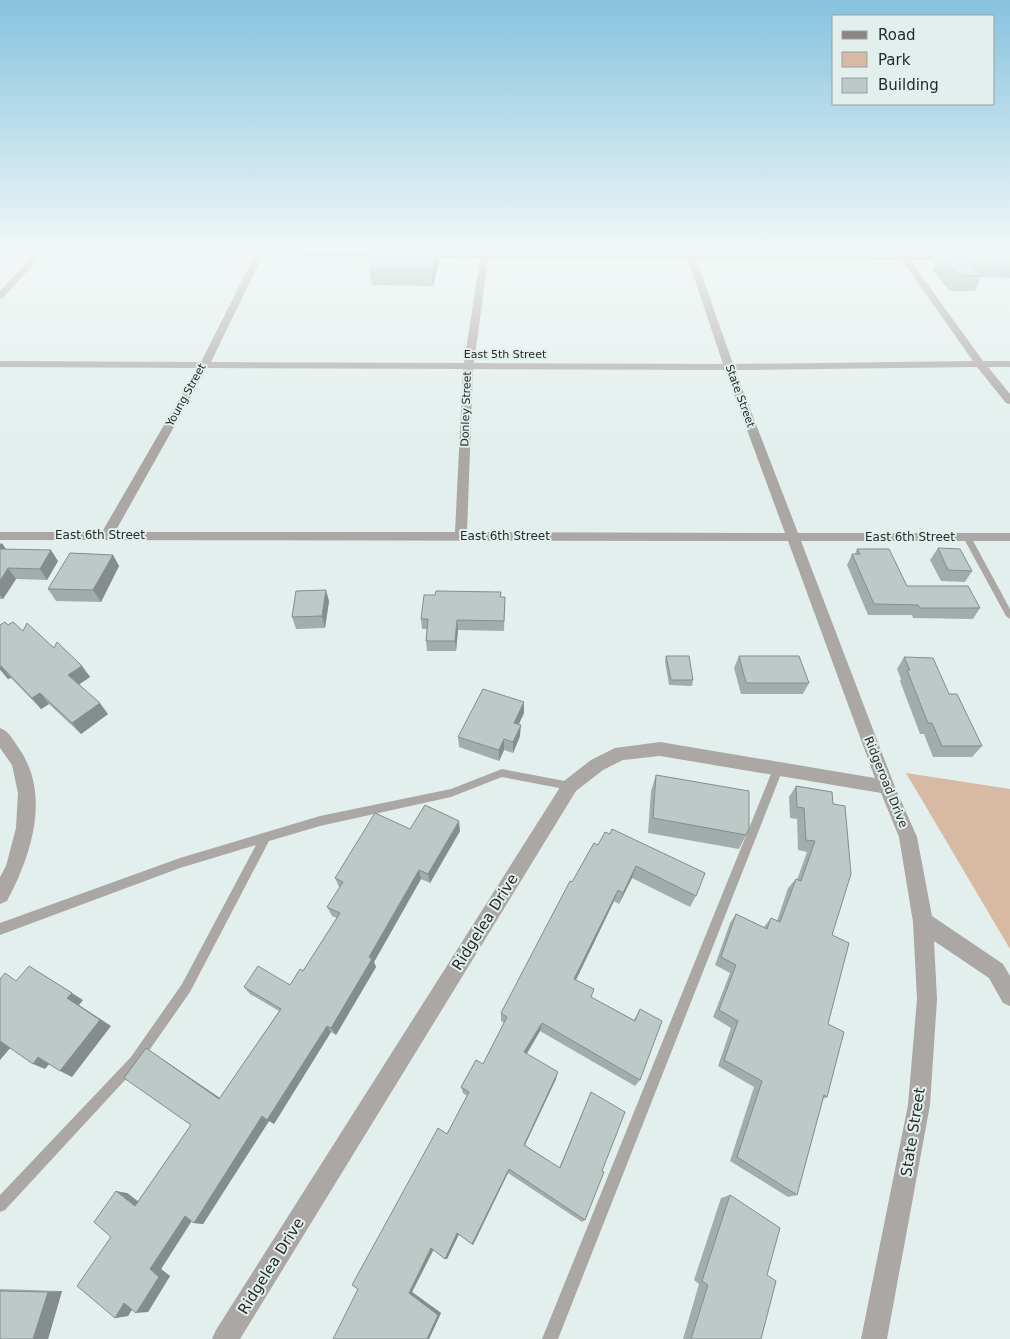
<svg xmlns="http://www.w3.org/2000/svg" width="1010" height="1339" viewBox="0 0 1010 1339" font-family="'DejaVu Sans',sans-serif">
  <rect width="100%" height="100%" fill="#e2efed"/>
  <path fill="#d8b9a4" d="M906,773l104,16v160z"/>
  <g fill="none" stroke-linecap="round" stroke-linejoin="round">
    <g fill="#aba7a4" fill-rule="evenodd">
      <path d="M964,535h3l4,2 39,72v10l-4,-3 -43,-79z"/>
      <path d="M778,765l3,1 2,3 -225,570h-16l231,-570 2,-3z"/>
      <path d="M502,769l68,13 3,1 2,3 -2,3 -3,1 -68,-13 -51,20 -131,29 -51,15 -79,151 -51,73 -134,145 -5,2v-17l131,-138 51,-73 74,-139 -76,23 -180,67v-12l180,-65 140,-42 131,-27z"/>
    </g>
    <g fill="#aba7a4" fill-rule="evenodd">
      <path d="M35,253h9l-41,45 -3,1v-8z"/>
      <path d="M256,253h8l-53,109 253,1 17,-110h8l-15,110 249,1 -37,-111h8l39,111 240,-3 -76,-108h8l78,108h27v6h-22l22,27v10l-4,-1 -29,-36 -242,3 63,163h212v8h-209l94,246 22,50 15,79 71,48 7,12v30l-7,-3 -14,-25 -55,-37 3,58 -7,106 -43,234h-26l47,-234 9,-106 -4,-77 -14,-85 -18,-44 -221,-37 -37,4 -20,10 -27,21 -336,548h-28l4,-9 348,-549 27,-21 24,-12 45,-6 215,36 -87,-237 -788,-1v-8h102l95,-164 -197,-1v-6l201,1zM207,368l256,1 -8,163h-340zM473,369l252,1 60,163 -318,-1z"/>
      <path d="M0,728c9,3 13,12 18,19 34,47 13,109 -11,154l-7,3v-27l6,-11 10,-38 2,-35 -6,-28 -12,-17z"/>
    </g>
    <g fill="#8b8581" fill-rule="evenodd">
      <path d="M0,253h372l21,1 4,2 -4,2 -133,-3h-260z"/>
      <path d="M416,254l540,2 4,2 -4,2 -537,-2h-3z"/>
    </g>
  </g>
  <g fill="#a2adab">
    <path d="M928,253h82v25l-29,-1 -6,14h-25l-18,-21 3,-6 -2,-3 4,-7h-9z"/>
    <path d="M439,261l-6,25 -61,-1 -3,-16z"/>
    <path d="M0,543l6,6 52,12 -11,19 -31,-1 -13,20h-3z"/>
    <path d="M938,548l34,23 -7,11 -24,-1 -11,-21z"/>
    <path d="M857,549l50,37 73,22 -7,11 -60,-1 -1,-3h-44l-21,-50 5,-11h3z"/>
    <path d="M113,555l6,11 -18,36 -45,-1 -8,-12z"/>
    <path d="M501,597h4l-1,34 -46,-1 -2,21h-29l-1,-10 1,-12h-5l-1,-10z"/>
    <path d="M329,601l-4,27 -29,1 -4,-12z"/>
    <path d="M0,625h8l15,6 59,35 8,11 -11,7 29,30 -27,20 -32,-30 -8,5 -30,-31 -3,1 -8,-9z"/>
    <path d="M666,656l27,24 -1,6 -23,-1 -4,-24z"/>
    <path d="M739,656l70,27 -6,11h-62l-7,-26z"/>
    <path d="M904,657l45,37 33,52 -10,11h-39l-9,-23h-4l-20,-53 1,-2 -4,-10z"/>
    <path d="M524,702v11l-5,11 1,12 -7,17 -9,-3 -5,11 -40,-14 -1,-10z"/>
    <path d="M656,775l90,60 -7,14 -91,-16 3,-42z"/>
    <path d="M796,786l36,6v143l-4,89 -1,73 -4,2 -26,96 -9,2 -58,-36 24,-74 -36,-21 13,-38 -18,-11 17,-44 -15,-8 15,-42 6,-9 28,13 7,-9 6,3 11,-33 8,-9 1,1 10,-28 -9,-2 -1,-31 -7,-1 -1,-21z"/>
    <path d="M410,829l50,2 -30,52 -9,-4 -47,83 2,5 -40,68 -5,-3 -57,92 -5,-3 -66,103 -9,-1 -2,-2 -31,48 9,7 -22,36 -16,-2 -4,6 -13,2 -4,-81 16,-44 11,8 53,-76 -36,-71 65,44 59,-87 -29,-17 -6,-7 46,-2 13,-14 34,-53 -5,-2 -5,-9 13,-19 -1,-1 -4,-9z"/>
    <path d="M594,843l102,53 -6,11 -58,-29 -13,26 -5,-3 -38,79 15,17 43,23 6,-11v71l-5,6 -95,-55 -13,23 29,25 -31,66 34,23 32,-76 11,79 -17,49 -3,2 -74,-49 -35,72 -14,-11 -12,25 -14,-9 -21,42 29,21 -12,26h-96l114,-205 20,-38 -4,-3 -2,-6 22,-23 21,-41 -3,-2v-8z"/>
    <path d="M730,1195l37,80 -6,64h-78l16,-55 -5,-4 27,-82z"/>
    <path d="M0,1289l62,2 -14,48h-48z"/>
  </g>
  <g fill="#848d8b">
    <path d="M436,253h3v8l-6,25 -1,-16z"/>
    <path d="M2,543l7,11 -9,-1v-8z"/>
    <path d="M51,550l7,11 -11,19 -7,-11z"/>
    <path d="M113,555l6,11 -18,36 -8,-12z"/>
    <path d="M8,568l8,11 -13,20 -3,-4v-14z"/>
    <path d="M326,590l3,11 -4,27 -3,-12z"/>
    <path d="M457,620l1,10 -2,21 -1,-10z"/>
    <path d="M1,666l10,12 -3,1 -8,-10v-2z"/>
    <path d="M82,666l8,11 -13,9 -9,-11z"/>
    <path d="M40,693l9,11 -8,5 -9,-11z"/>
    <path d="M524,702v11l-10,21v-11z"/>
    <path d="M100,703l8,11 -27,20 -9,-11z"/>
    <path d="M521,725l-1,11 -7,17v-11z"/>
    <path d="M504,739v11l-5,11v-11z"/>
    <path d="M459,821l1,10 -30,52 -2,-9z"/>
    <path d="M636,866l-4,12 -13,26 4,-11z"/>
    <path d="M419,870l2,9 -47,83 2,5 -40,68 -5,-7 38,-71z"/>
    <path d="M618,890l-4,11 -42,87 2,-9z"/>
    <path d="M29,966l54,34 -4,5 32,21 -39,51 -12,-6 7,-73z"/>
    <path d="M542,1023l-2,8 -17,28 1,-7z"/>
    <path d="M327,1026l4,6 -57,92 -5,-3 -66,103 -9,-1 68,-107z"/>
    <path d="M0,1040l12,6 -12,14z"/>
    <path d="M146,1048l9,6 72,49 -8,-4z"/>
    <path d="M38,1057l13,5 -6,7 -12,-5z"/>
    <path d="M558,1072l-2,7 -33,70 1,-4z"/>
    <path d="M509,1169l-1,4 -35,72 -1,-1z"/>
    <path d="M116,1191l11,2 19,15 -11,-2z"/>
    <path d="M185,1216l9,1 -33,52 9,7 -22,36 -12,1 14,-44z"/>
    <path d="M457,1233l2,1 -12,25h-2z"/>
    <path d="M431,1248l3,1 -22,43 29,21 -12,26h-2l-18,-46z"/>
    <path d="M62,1291l-14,48h-15l15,-47z"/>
    <path d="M136,1302l-8,14 -13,2 9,-15z"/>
  </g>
  <g fill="#bcc9c7" stroke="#848d8b">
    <path d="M375,253h61l-4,17 -63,-1z"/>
    <path d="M945,253h65v9h-40l12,14 -24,-1 -19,-21h7z"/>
    <path d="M938,548l22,1 12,22 -24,-1z"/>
    <path d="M0,549l51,1 -11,19 -32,-1 -8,13z"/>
    <path d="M857,549h32l18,37h61l12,22h-60l-2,-3 -44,-1 -22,-50h8z"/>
    <path d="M70,553l43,2 -20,35 -45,-1z"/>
    <path d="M326,590l-4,26 -30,1 4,-26z"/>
    <path d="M436,591l65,1 -1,5h5l-1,24 -47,-1 -2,21h-29l2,-22h-7l3,-24h11z"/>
    <path d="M5,622l3,3 5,-3 10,9 4,-8 27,25 3,-6 25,24 -14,9 32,28 -28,20 -32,-30 -8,5 -31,-32 -1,1v-42z"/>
    <path d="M666,656h23l4,24h-22z"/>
    <path d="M739,656h60l10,27h-63z"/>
    <path d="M904,657l29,1 16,36h8l25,52h-40l-10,-23h-4l-21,-53h3z"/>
    <path d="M483,689l41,13 -10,21 7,2 -8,17 -9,-3 -5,11 -41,-13z"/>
    <path d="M656,775l93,16v37l-3,7 -93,-17z"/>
    <path d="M796,786l36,6 1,12 12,2 6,68 -19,61 17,8 -21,81 16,8 -17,65 -3,-2 -27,100 -60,-38 25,-76 -38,-21 14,-39 -19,-11 17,-45 -15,-8 15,-43 31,15 4,-11 9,4 16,-43 5,2 14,-40 -9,-1 -2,-32 -7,-1z"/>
    <path d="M425,805l34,16 -31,53 -9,-4 -50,87 3,2 -41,69 -4,-2 -60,94 -5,-4 -68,107 -9,-7 -35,53 9,8 -23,36 -12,-10 -9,15 -38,-32 34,-49 -17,-15 22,-31 19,15 56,-81 -67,-47 22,-30 73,51 62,-90 -37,-22 14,-21 32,19 10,-16 3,2 37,-58 -13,-6 16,-25 -8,-4 40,-65 35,16z"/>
    <path d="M612,829l93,44 -9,23 -60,-30 -13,27 -5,-3 -44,89 20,10 -3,8 44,24 5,-12 22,12 -22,59 -98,-57 -18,29 34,20 -34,73 36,23 31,-76 34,20 -23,59 2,1 -19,48 -76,-51 -37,75 -15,-11 -12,26 -14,-11 -22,45 29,22 -11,24h-94l25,-50 -6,-4 86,-157 9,6 22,-42 -8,-5 15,-27 7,4 24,-47 -6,-4 69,-132 2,1 22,-39 4,2 7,-13 5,2z"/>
    <path d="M29,966l43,27 -5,5 33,22 -40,51 -22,-14 -5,7 -33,-23v-62l5,-6 11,8z"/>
    <path d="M730,1195l50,33 -13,47 9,6 -15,58h-70l17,-54 -6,-4z"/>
    <path d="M0,1291l48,1 -15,47h-33z"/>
  </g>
  <linearGradient id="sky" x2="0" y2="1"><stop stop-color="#87c2de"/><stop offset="0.57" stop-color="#f2f8f7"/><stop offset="1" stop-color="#f2f8f7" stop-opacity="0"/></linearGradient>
  <rect width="1010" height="441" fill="url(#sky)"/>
  <g text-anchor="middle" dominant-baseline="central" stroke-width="4" stroke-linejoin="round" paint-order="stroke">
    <g font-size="11" fill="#252a2a" stroke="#e2efed">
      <text x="505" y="354">East 5th Street</text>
      <text transform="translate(186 395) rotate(-61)">Young Street</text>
      <text transform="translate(740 396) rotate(70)">State Street</text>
      <text transform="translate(466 409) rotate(-88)">Donley Street</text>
    </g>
    <g font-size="12" fill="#252a2a" stroke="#e2efed">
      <text x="100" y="535">East 6th Street</text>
      <text x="505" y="536">East 6th Street</text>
      <text x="910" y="537">East 6th Street</text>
      <text transform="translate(886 782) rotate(68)">Ridgeroad Drive</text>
    </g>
    <g font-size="15" fill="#252a2a" stroke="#e2efed">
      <text transform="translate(485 922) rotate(-58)">Ridgelea Drive</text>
      <text transform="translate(913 1132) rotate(-81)">State Street</text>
      <text transform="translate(271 1266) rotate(-58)">Ridgelea Drive</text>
    </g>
  </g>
  <rect x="832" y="15" width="162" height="90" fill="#e2efed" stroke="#96a09f"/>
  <rect x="842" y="31" width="25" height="8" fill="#8b8581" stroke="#96a09f"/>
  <text x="878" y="40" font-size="15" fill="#252a2a">Road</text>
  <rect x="842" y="52" width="25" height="15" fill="#d8b9a4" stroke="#96a09f"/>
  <text x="878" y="65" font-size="15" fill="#252a2a">Park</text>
  <rect x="842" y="78" width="25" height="15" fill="#bcc9c7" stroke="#96a09f"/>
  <text x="878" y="90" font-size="15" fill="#252a2a">Building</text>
</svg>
